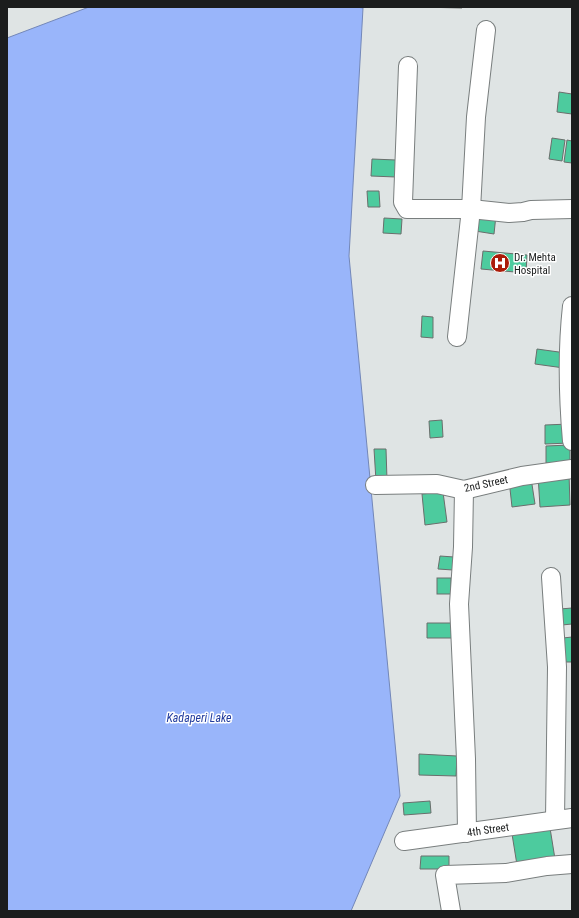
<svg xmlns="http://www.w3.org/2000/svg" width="579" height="918" viewBox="0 0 579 918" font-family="'Roboto Condensed',sans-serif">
  <rect width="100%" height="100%" fill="#dfe4e4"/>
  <path fill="#99b5fa" stroke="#7387b8" d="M89,7h268l6,1 -14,248 51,540 -49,115h-344v-873z"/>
  <g fill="#4dcb9e" stroke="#6a6e6c">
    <path d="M420,7h42v1z"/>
    <path d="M559,92l13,2v20l-15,-2z"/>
    <path d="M552,138l13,2 -3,21 -13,-2z"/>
    <path d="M567,140l5,1v22l-8,-1z"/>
    <path d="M372,159l24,1v17l-25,-1z"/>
    <path d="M367,191h12l1,16h-12z"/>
    <path d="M477,213l19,2 -2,19 -19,-3z"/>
    <path d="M384,218l18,1 -1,15 -18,-1z"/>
    <path d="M483,251l44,4 -1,18 -45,-4z"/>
    <path d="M422,316l11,1v21l-12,-1z"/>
    <path d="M537,349l29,4 -2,15 -29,-4z"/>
    <path d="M442,420l1,17 -13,1 -1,-17z"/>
    <path d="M569,424l1,19 -25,1v-19z"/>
    <path d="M570,445v18h-24v-17z"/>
    <path d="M374,449h12l1,31 -11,1z"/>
    <path d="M569,474l1,31 -30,2 -2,-32z"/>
    <path d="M531,478l4,26 -23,3 -3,-27z"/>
    <path d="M443,492l4,30 -22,3 -3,-31z"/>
    <path d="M440,556l14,1 -1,13 -15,-1z"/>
    <rect x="437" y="578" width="14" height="16"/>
    <path d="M572,608v16l-10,1 -2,-16z"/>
    <path d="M427,623h24l1,15h-25z"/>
    <path d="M572,637v25h-6l-3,-24z"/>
    <path d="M419,754l38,2 -1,20 -37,-1z"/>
    <path d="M430,801l1,12 -27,2 -1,-12z"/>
    <path d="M550,828l5,31 -38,6 -5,-31z"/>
    <path d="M421,856h28v13h-29z"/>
  </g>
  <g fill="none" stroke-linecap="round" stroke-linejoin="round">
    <defs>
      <g id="street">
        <path d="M408,66l-5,136 4,7h64l38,4 14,-1 8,-2 41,-1"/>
        <path d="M572,306c-5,45 -4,89 0,135"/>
        <path d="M457,337l14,-128 5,-92 10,-87"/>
        <path d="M375,485l62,-1 27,6 58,-14 50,-7"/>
        <path d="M464,490l-1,57 -4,57 7,155 1,74"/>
        <path d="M551,577l6,90 -2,153"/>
        <path d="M404,841l168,-23"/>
        <path d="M451,911l-6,-36 61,-2 41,-7 25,-2"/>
      </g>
    </defs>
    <use href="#street" stroke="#797e7e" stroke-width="20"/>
    <use href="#street" stroke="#fff" stroke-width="18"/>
  </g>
  <defs>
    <symbol id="hospital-disc" viewBox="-11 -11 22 22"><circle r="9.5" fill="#ab1c09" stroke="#fff"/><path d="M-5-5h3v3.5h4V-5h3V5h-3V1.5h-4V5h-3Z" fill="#fff"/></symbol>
  </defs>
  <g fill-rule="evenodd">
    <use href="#hospital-disc" x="489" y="252" width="22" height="22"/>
  </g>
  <g text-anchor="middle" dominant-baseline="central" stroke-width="3" stroke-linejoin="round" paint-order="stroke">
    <g font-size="11" fill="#1b1d1d" stroke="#fff" text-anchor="start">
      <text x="514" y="257">Dr. Mehta<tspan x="514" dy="13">Hospital</tspan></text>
    </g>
    <g font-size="11" fill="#1b1d1d" stroke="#fff">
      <text transform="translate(486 484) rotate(-12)">2nd Street</text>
      <text transform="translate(488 830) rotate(-8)">4th Street</text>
    </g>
    <g font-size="12" font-style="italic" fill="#233d9e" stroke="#fff">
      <text x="199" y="718">Kadaperi Lake</text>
    </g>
  </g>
  <rect width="579" height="918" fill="none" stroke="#1b1d1d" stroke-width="16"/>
</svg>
